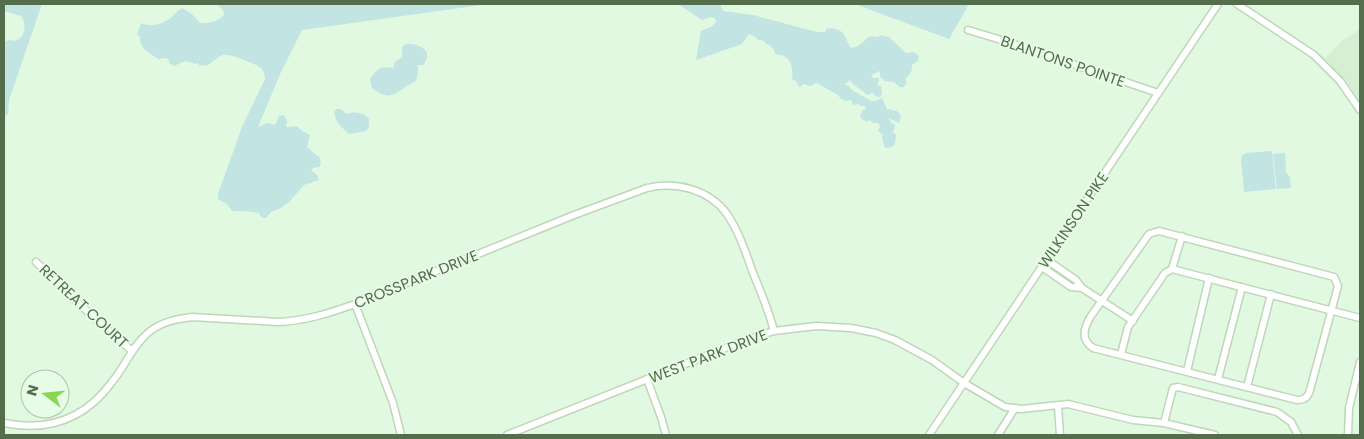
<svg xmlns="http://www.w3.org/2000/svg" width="1364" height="439" viewBox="0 0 1364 439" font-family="Poppins,sans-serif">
  <rect width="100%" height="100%" fill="#e2f9e1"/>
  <path fill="#d4efd1" d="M1360,29v72l-15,-21 -20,-21 17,-18z"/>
  <g fill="#c2e4e3">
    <path d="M4,4h38l-33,96 -1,14 -2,1 -2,8v-81l5,-2c14,5 20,-14 12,-24l-17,-5z"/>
    <path d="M217,4h272l-187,26 -21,42 -23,55 9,-4 8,2 4,-9 5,-1 3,6 -1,6 11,-1 5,5 8,4 -3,12 13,11 1,6 -2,3 -6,1 -2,2 6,5 2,5 -15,5 -15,17 -8,6 -10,4 -5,6 -5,-1 -2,-4 -13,-2h-14l-5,-7 -9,-5v-5l24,-67 23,-48c0,-4 -1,-8 -4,-11 -5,-4 -32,-15 -38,-13 -10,3 -13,14 -24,10l-1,-2 -3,1c-11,-6 -13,-1 -21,2l-5,-3v-3l-3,-2 -8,1c-7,-6 -19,-10 -18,-22l-3,-3 4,-11c9,4 20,2 28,-4 5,-3 8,-8 13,-11l10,6 8,9c10,0 17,-1 24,-8l-1,-5z"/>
    <path d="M678,4h42l3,7 30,4 64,17h8l2,-4c18,1 16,6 24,20 3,-1 6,-1 8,-3 8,-3 6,-11 19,-8l3,-2 8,2 17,16 8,-1 5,4 -1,5 -6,4c1,6 -2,9 -7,14l2,3 -3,5h-4l-6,-5 -9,-1 -5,-4v-6l-9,4 2,3h5l1,2 -2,5 4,1 1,7 -1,3 -2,1 -4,-1 -2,-3 -6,2c-5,-6 -13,-8 -17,-15l-5,4 4,2 3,4 19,11h4l7,-3 5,11 10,2 4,4 -2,8 -10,-5 2,5 4,2 -1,5 -2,1 4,4 -1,9 -3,3 -7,1 -3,-10 1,-3 -5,-4 2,-4 -2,-4c-4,0 -6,1 -8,-3 -5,3 -8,0 -10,-4l2,-5 4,-3 -1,-2h-4l-3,-2 -5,1 -2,-5 -5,1 -5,-2 -3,-4 -11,-6 -8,-5 -3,-1 -6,3 -6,-2 -4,3 -2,-2 -2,-4 -4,-2c1,-8 0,-19 -8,-23 -3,-1 -6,-1 -9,-2 -1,-10 -8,-7 -12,-14h-5l-4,-4 -5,-2 -7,10 -46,16 5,-29 10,-4 5,-5 -1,-4 -4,-1 -9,3z"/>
    <path d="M855,4h114l-20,35z"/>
    <path d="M406,44c13,-1 29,7 17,21h-5v8l-2,8c-3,2 -8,4 -11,6 -13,10 -19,12 -33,1l-2,-9c8,-11 11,-13 23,-11l2,-6 7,-5v-10z"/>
    <path d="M337,109h4l5,5c8,-3 18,-2 23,5v8l-3,4 -17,3c-7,-7 -14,-11 -15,-23z"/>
    <path d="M1272,151l4,38 -32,3 -3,-33 1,-3 4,-3z"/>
    <path d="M1285,153l1,19 4,5 1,11 -14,1 -4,-35z"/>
  </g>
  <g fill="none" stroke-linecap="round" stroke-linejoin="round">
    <defs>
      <g id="minor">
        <path d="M1237,4l77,51 26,26 20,29"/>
        <path d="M968,30l40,12 150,51"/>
        <path d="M1159,231l175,46 4,9 -28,104c-2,7 -5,10 -13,10l-204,-52c-13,-9 -9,-21 -2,-32l58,-82z"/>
        <path d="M36,262l53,51 43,38"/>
        <path d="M1042,267l29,20 11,1 -6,-8 -29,-20"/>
        <path d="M1172,269l10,-33"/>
        <path d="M1082,288l51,33"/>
        <path d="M355,304l38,99 8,32"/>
        <path d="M1121,354l7,-27 37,-54 7,-4 188,49"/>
        <path d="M1187,371l22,-93"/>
        <path d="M647,379l14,38 5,18"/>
        <path d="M1218,379l24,-92"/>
        <path d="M1247,387l24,-93"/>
        <path d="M1058,406l2,29"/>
        <path d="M4,423c45,9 81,-4 108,-41 13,-16 21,-37 37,-50 12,-10 27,-13 43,-15l86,5c27,-1 52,-9 77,-18l219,-89 73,-27c28,-7 62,1 80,26 12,18 19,39 26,59 8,19 16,38 21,58"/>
        <path d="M1164,423l9,-35 5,-1 99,25 14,10 7,13"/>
        <path d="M507,435l236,-94 31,-10 42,-5 35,2 25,5 19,7 37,20 32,23 41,24 16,2 47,-5 65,16 31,3 51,12"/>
        <path d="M929,435l289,-431"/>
        <path d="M998,435l17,-27"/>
        <path d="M1348,435l1,-27 11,-46"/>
      </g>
    </defs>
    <use href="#minor" stroke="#bed7b9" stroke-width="9"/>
    <use href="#minor" stroke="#fff" stroke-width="6"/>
  </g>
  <g text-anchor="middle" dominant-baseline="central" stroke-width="4" stroke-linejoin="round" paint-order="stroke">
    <g font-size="15" fill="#546d4b" stroke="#e7fce7">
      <text transform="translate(1063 61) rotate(19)">BLANTONS POINTE</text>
      <text transform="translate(1073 220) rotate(-56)">WILKINSON PIKE</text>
      <text transform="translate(416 279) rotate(-22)">CROSSPARK DRIVE</text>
      <text transform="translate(84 306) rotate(43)">RETREAT COURT</text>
      <text transform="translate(708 356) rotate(-21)">WEST PARK DRIVE</text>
    </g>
  </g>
  <rect width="1364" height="439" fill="none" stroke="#546d4b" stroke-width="10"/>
  <g transform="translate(45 394) rotate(286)"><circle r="24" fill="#e7fce7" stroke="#acc3a9"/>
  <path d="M0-4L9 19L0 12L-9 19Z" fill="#88d653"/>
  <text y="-8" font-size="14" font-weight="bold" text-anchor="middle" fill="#546d4b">N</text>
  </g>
</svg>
